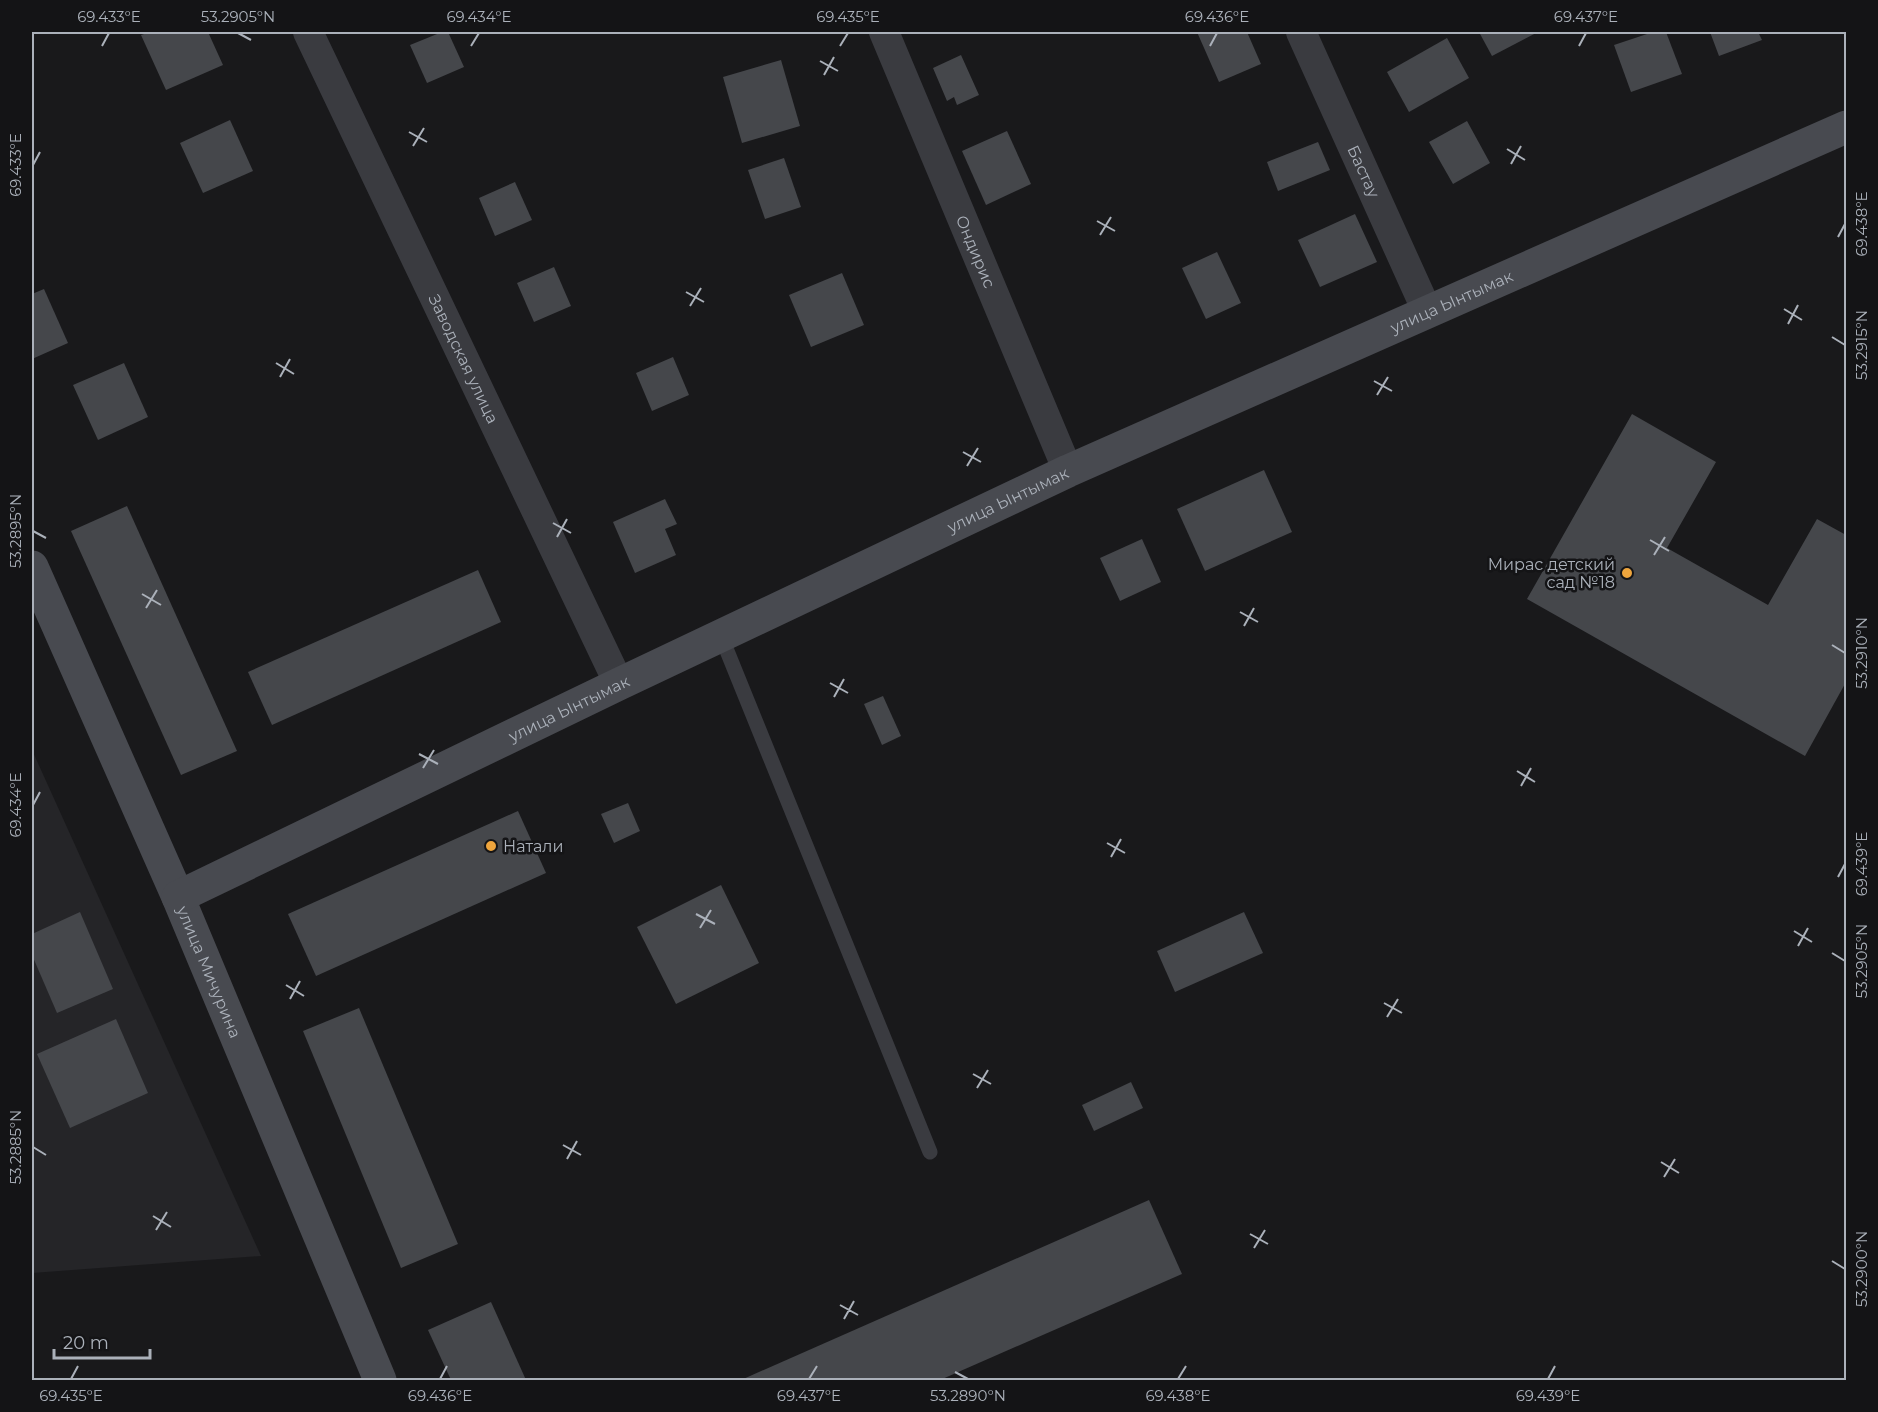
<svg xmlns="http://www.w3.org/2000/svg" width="1878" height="1412" viewBox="0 0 1878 1412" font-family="Montserrat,sans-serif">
  <rect width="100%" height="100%" fill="#19191b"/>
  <path fill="#252528" d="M32,750l229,506 -229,17z"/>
  <g fill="#45474b">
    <path d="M150,32h58l15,33 -57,25 -25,-55z"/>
    <path d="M442,32h6l16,35 -37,16 -17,-38z"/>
    <path d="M1197,32h50l14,32 -42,18z"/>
    <path d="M1479,32h59l-46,24z"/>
    <path d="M1653,32h13l16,42 -51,18 -17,-47z"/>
    <path d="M1710,32h48l4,8 -43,16z"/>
    <path d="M1447,38l22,40 -60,34 -22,-40z"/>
    <path d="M961,55l18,40 -22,10 -3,-8 -7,4 -14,-33z"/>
    <path d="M781,60l19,66 -58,17 -19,-66z"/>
    <path d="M230,120l23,51 -50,22 -23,-50z"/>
    <path d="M1467,121l23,42 -37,21 -24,-42z"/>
    <path d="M1007,131l24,53 -45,21 -24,-54z"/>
    <path d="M1318,142l12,28 -52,21 -11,-29z"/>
    <path d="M784,158l17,49 -36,12 -17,-49z"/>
    <path d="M515,182l17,38 -37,16 -16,-38z"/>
    <path d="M1355,214l22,48 -57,25 -22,-47z"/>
    <path d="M1217,252l24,51 -35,16 -24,-51z"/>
    <path d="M554,267l17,39 -37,16 -17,-39z"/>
    <path d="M842,273l22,52 -53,22 -22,-52z"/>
    <path d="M44,289l24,54 -36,16v-65z"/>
    <path d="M673,357l16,38 -37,16 -16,-38z"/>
    <path d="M124,363l24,54 -50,23 -25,-55z"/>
    <path d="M1632,414l84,48 -49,86 101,57 49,-86 29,16v147l-41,74 -278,-157z"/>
    <path d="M1264,470l28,62 -87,39 -28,-62z"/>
    <path d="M665,499l12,25 -12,5 11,26 -41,18 -22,-51z"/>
    <path d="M127,506l110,245 -56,24 -110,-244z"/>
    <path d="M1142,539l19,43 -41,19 -20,-43z"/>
    <path d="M478,570l23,52 -229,103 -24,-53z"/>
    <path d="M883,696l18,40 -19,9 -18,-41z"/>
    <path d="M628,803l12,28 -26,12 -13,-29z"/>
    <path d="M518,811l28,62 -230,103 -28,-62z"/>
    <path d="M721,885l38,78 -83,41 -39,-77z"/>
    <path d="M80,912l33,77 -56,24 -25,-58v-21z"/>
    <path d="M1244,912l19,41 -88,39 -18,-41z"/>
    <path d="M359,1008l99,236 -57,24 -98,-237z"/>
    <path d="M116,1019l32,74 -78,35 -33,-74z"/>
    <path d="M1131,1082l12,26 -49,23 -12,-26z"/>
    <path d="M1149,1200l33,74 -242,106h-199z"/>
    <path d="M491,1302l35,78h-75l-23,-50z"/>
  </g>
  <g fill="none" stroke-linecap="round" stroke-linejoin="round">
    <path stroke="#3a3b40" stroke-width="15" d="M721,636l209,516"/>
    <g stroke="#3a3b40" stroke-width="30">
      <path id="s1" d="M308,32l311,652"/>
      <path id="s2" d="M884,32l184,439"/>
      <path id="s3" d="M1301,32l126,279"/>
    </g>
    <g stroke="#484a50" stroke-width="33">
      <path id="s4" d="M32,567l146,330 202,483"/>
      <path id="s5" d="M178,897l441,-213 449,-213 778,-344"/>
    </g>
  </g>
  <path fill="none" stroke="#abb1ba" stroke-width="2" d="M238,33l13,7M102,46l7,-13M471,46l8,-13M840,46l8,-13M1210,46l7,-13M1579,46l7,-13M820,61l18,10M824,75l10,-18M409,132l18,10M413,146l11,-18M1507,149l18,11M1511,164l10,-18M33,165l7,-13M1097,221l18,10M1100,235l11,-18M1838,237l7,-13M686,292l18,10M690,306l11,-18M1784,309l18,11M1788,324l10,-19M1832,337l13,8M276,363l18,11M280,377l10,-18M1374,381l18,10M1377,395l11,-18M963,452l18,10M967,466l11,-18M553,523l18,10M33,531l13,7M557,537l10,-18M1650,540l19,11M1654,555l11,-18M142,594l19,11M146,608l11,-18M1240,612l18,10M1244,626l10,-18M1832,645l13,8M830,683l18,10M834,697l10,-18M419,754l19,10M423,768l11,-18M1517,771l18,11M1521,786l10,-18M33,805l7,-13M1107,843l18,10M1111,857l10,-18M1838,877l7,-13M696,914l19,10M700,928l11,-18M1794,931l18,11M1798,946l10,-18M1832,953l13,8M286,985l18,11M290,999l10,-18M1384,1003l18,10M1387,1017l11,-18M973,1074l18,10M977,1088l11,-18M563,1145l18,10M33,1147l13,8M567,1159l10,-18M1661,1162l18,11M1664,1177l11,-18M153,1216l18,11M156,1230l11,-18M1250,1234l18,10M1254,1248l11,-18M1832,1261l13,8M840,1305l18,10M844,1319l10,-18M955,1372l13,7M71,1379l7,-13M440,1379l7,-13M809,1379l8,-13M1178,1379l8,-13M1548,1379l7,-13"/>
  <g fill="#eea53d" stroke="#141416" stroke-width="2">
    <circle cx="1627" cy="573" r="6"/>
    <circle cx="491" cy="846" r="6"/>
  </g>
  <g text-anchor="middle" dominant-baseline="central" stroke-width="5" stroke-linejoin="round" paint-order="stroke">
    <g font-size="16" fill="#abb1ba" stroke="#141416">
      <text stroke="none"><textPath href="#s3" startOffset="153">Бастау</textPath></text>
      <text stroke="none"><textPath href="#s2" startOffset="238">Ондирис</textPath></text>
      <text stroke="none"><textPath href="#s5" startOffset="1406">улица Ынтымак</textPath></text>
      <text stroke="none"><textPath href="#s1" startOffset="362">Заводская улица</textPath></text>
      <text stroke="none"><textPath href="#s5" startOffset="920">улица Ынтымак</textPath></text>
      <text stroke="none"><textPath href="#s5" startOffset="434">улица Ынтымак</textPath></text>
      <text stroke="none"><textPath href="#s4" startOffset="442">улица Мичурина</textPath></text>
    </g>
    <g font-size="16" fill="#abb1ba" stroke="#141416" text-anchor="end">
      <text x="1615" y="564">Мирас детский<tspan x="1615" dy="18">сад №18</tspan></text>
      <text x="503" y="846" text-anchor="start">Натали</text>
    </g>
  </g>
  <rect width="1878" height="1412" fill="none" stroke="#141416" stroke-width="66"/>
  <path d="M54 1349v9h96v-9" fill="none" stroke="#abb1ba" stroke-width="3"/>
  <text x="63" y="1349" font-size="18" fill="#abb1ba" stroke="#141416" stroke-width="4.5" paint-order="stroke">20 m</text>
  <rect x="33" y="33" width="1812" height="1346" fill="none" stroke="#abb1ba" stroke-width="2"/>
  <g font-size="15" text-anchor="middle" fill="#abb1ba">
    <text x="109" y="22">69.433°E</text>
    <text x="238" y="22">53.2905°N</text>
    <text x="479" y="22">69.434°E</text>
    <text x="848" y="22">69.435°E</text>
    <text x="1217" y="22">69.436°E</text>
    <text x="1586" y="22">69.437°E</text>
    <text transform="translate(16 165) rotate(-90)" y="5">69.433°E</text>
    <text transform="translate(1862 224) rotate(-90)" y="5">69.438°E</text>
    <text transform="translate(1862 345) rotate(-90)" y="5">53.2915°N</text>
    <text transform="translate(16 531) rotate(-90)" y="5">53.2895°N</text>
    <text transform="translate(1862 653) rotate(-90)" y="5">53.2910°N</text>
    <text transform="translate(16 805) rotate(-90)" y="5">69.434°E</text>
    <text transform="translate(1862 864) rotate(-90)" y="5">69.439°E</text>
    <text transform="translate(1862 961) rotate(-90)" y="5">53.2905°N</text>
    <text transform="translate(16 1147) rotate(-90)" y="5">53.2885°N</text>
    <text transform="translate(1862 1269) rotate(-90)" y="5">53.2900°N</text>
    <text x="71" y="1401">69.435°E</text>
    <text x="440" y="1401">69.436°E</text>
    <text x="809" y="1401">69.437°E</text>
    <text x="968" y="1401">53.2890°N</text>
    <text x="1178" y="1401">69.438°E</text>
    <text x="1548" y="1401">69.439°E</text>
  </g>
</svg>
